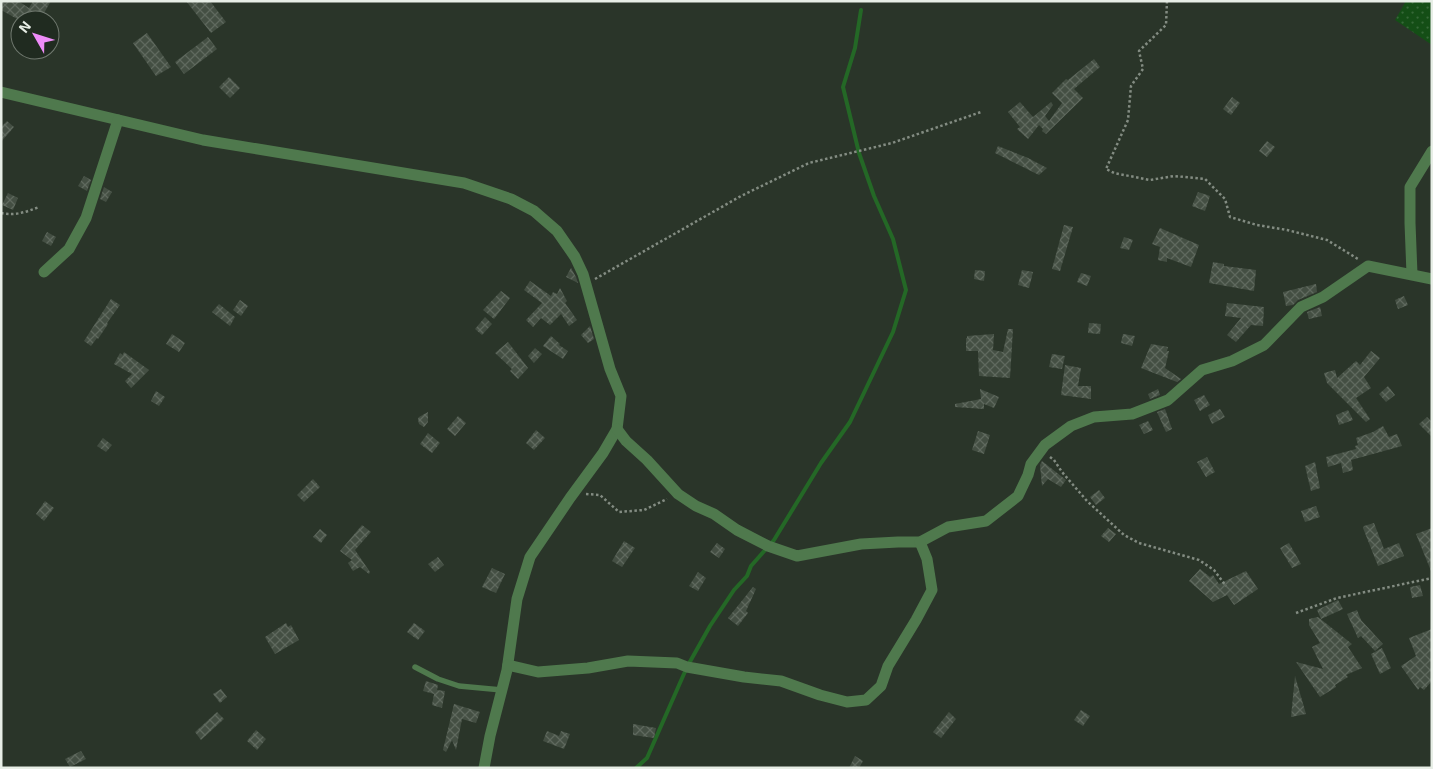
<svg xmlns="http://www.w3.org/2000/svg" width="1433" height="769" viewBox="0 0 1433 769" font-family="'Exo 2',sans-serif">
  <defs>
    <pattern id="green-dots" width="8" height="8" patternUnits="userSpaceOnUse" patternTransform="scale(1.25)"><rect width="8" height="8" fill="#144e16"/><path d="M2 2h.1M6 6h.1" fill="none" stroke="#366838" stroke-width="1.8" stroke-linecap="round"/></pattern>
    <pattern id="building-cross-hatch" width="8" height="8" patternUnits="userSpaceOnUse" patternTransform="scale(1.25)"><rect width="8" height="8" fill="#444f43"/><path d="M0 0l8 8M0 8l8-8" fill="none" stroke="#5f695e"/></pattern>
  </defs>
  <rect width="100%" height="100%" fill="#2a3529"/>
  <path fill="url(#green-dots)" d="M1406,1h26v44l-37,-25z"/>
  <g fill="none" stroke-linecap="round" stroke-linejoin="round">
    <path stroke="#246826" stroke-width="4" d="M636,768l11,-10 40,-91 23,-41 24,-36 13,-14 4,-10 23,-26 47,-77 29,-41 43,-90 13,-42 -13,-51 -19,-43 -15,-43 -16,-66 12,-39 6,-38"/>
  </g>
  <g fill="url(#building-cross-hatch)">
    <path d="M1,1h17l11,7 4,-7h18l-11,19h-21l-18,-10z"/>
    <path d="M186,1h24l16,21 -15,11z"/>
    <path d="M147,33l24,34 -15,9 -23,-33z"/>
    <path d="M208,37l9,12 -33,25 -9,-12z"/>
    <path d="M1094,59l6,8 -26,22 9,9 -37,36 -4,-3 1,-2 -4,-4 -11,14 -11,-10 3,-2 -12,-15 12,-10 13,15 18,-15 2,3 -8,11 4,5 13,-18 -10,-10 14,-14 2,1z"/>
    <path d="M229,77l11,11 -10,10 -11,-11z"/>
    <path d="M1232,97l8,6 -9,12 -8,-6z"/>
    <path d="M7,121l7,6 -13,15v-15z"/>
    <path d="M1267,141l8,6 -8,10 -8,-6z"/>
    <path d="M998,146l30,12 19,10 -8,7 -44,-22z"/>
    <path d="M84,176l7,4 -4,11 -9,-5z"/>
    <path d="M104,187l8,5 -6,10 -6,-3z"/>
    <path d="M1198,192l12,4 -5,15 -13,-5z"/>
    <path d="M8,193l10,5 -5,12 -11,-5z"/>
    <path d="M1064,225l9,2 -13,44 -8,-2z"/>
    <path d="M1160,228l39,17 -8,22 -24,-9v4l-9,-2 2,-13 -8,-3z"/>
    <path d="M47,232l9,5 -5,9 -9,-5z"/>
    <path d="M1124,237l9,3 -4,10 -9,-2z"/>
    <path d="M1213,262l11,2v2l32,4 -2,21 -45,-8z"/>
    <path d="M571,268l5,9 2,6 -12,-6z"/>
    <path d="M975,270l10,1 -1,10 -10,-2z"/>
    <path d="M1022,270l11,2 -4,16 -11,-3z"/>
    <path d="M1081,273l10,3 -4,10 -10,-4z"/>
    <path d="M530,281l21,15 2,-4 4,2 3,-6 7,13 -2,2 12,17 -8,6 -8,-12 -11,11 -9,-7 -8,9 -7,-7 16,-17 -18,-13z"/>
    <path d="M1316,284l1,8 -19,8 -5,5 -7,1 -3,-14z"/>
    <path d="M501,291l9,7 -16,21 -11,-9z"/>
    <path d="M1404,296l4,9 -10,4 -3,-9z"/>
    <path d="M111,299l9,6 -13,18 1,1 -10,15 -1,-1 -6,8 -7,-5z"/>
    <path d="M240,300l8,6 -7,10 -8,-6z"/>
    <path d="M1227,303l37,4 -1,19 -12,-1 -15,17 -9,-7 14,-17 -16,-2z"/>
    <path d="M219,304l16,13 -5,9 -18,-14z"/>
    <path d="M1320,307l2,9 -13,3 -2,-7z"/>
    <path d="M485,317l7,7 -10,11 -7,-6z"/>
    <path d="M1089,323l12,1 -1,10 -12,-1z"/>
    <path d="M590,326l4,13 -6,4 -7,-8z"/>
    <path d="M1008,329h5l-3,49 -31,-2 -1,-25h-12v-13h1v-2l27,-2 -1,16 10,2z"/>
    <path d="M172,334l13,9 -6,9 -13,-8z"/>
    <path d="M1123,334l12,2 -3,10 -11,-3z"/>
    <path d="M551,336l9,8 -1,1 9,6 -5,8 -20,-13z"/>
    <path d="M508,342l20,26 -10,11 -8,-8 2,-2 -17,-16z"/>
    <path d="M1151,344l17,3 -1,4h2l-4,17 16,11 -4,3 -36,-14z"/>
    <path d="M535,348l7,6 -8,9 -6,-7z"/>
    <path d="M1371,351l9,7 -16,19 7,11 -15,10 14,21 -4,3 -39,-39 -3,-10 11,-3 2,8 19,-17 4,4z"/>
    <path d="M124,352l25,18 -18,18 -6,-7 7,-7 -18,-10 6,-11 3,2z"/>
    <path d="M1052,354l13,2 -3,13 -13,-2z"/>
    <path d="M1065,365l16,3 -3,18h13v13l-30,-4z"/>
    <path d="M1388,386l7,9 -9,7 -7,-8z"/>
    <path d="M980,389l19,8 -5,11 -10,-4v5l-29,-2v-3l26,-5z"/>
    <path d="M1158,389l2,6 -10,4 -2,-5z"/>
    <path d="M156,391l9,6 -6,9 -8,-5z"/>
    <path d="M1204,395l6,10 -10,6 -6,-11z"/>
    <path d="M1165,409l7,20 -6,3 -9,-20z"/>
    <path d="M1220,409l5,8 -13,7 -4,-9z"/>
    <path d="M1348,410l5,10 -14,5 -3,-10z"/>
    <path d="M428,412v10l-4,5 -5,-3 -1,-5 1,-2z"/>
    <path d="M458,416l8,7 -11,13 -8,-7z"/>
    <path d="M1427,417l5,5v15l-13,-13z"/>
    <path d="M1148,421l5,9 -9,4 -5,-9z"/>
    <path d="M1383,426l6,11 8,-3 5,12 -51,14 2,10 -10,3 -2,-10 -13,4 -2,-10 30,-8 -1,-3 3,-1 -2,-7 17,-6z"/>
    <path d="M536,430l9,8 -11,12 -8,-7z"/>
    <path d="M978,431l12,4 -6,19 -12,-4z"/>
    <path d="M428,433l12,10 -8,10 -12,-9z"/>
    <path d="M103,438l9,7 -6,7 -9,-6z"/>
    <path d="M1207,457l8,15 -9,5 -9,-15z"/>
    <path d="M1042,461l24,19 -5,7 -13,-8 -6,7 -2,-21z"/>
    <path d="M1315,462l5,26 -9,3 -6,-25z"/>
    <path d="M313,479l7,8 -16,15 -7,-7z"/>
    <path d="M1099,490l6,8 -9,7 -6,-8z"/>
    <path d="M45,501l9,7 -10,13 -8,-7z"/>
    <path d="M1316,506l4,11 -15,5 -4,-11z"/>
    <path d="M1374,523l10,26 15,-6 5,13 -26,10 -15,-38 1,-2z"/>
    <path d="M362,525l9,7 -16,18 15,22 -1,2 -9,-7 -7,4 -5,-8 4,-3 -12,-9z"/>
    <path d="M1108,528l8,6 -7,8 -8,-6z"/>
    <path d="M1432,528v43h-1l-15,-37z"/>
    <path d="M320,529l7,6 -6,8 -8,-6z"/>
    <path d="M624,541l11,7 -13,19 -10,-6z"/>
    <path d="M717,543l8,6 -6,9 -9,-6z"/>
    <path d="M1289,543l12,21 -9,4 -12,-20z"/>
    <path d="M438,557l6,8 -9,7 -7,-8z"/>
    <path d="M492,568l13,6 -9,19 -14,-6z"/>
    <path d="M1200,569l10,8 3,-2 6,9 27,-13 12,18 -24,16 -7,-10 -14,7 -24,-21z"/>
    <path d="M698,572l8,6 -8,13 -9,-5z"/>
    <path d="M1420,585l3,11 -11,2 -2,-11z"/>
    <path d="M753,587l3,2 -10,22 2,2 -10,13 -10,-8z"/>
    <path d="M1338,600l5,9 -22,10 -4,-9z"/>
    <path d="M1357,610l4,10 22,24 -8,7 -14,-15 -3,2 -11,-24z"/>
    <path d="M1318,617l34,27 -4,3 14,21 -16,7 2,2 -13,8 1,2 -16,10 -24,-35 27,7 -11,-22 8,-4 -11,-18v-6z"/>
    <path d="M286,623l2,4 3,-2 8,15 -24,14 -10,-17z"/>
    <path d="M414,623l11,8 -7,9 -11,-8z"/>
    <path d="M1432,629v52l-8,9 -4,-3 -2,3 -17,-24 15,-10 -7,-18z"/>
    <path d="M1382,648l9,20 -11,6 -9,-20z"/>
    <path d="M1295,676l11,38 -15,3z"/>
    <path d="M426,681l12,4 -1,5 8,1 -3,17 -10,-3 2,-11 -11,-3z"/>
    <path d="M221,689l6,8 -7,6 -7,-9z"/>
    <path d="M454,704l26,8 -4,11 -14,-4 -6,31 -4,-10 -6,12 -3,-2z"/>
    <path d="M1081,710l9,6 -7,10 -9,-6z"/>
    <path d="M217,712l7,7 -23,21 -6,-8z"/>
    <path d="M949,712l7,7 -15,19 -8,-6z"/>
    <path d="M633,724l23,4 -2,10 -21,-3z"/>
    <path d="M256,730l10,9 -9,11 -10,-9z"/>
    <path d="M547,731l12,5 2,-5 9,3 -6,15 -21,-8z"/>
    <path d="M81,751l5,8 -16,8 -5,-8z"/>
    <path d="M855,756l8,5 -4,7h-10z"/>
  </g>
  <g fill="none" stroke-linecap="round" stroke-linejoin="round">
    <g stroke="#838c82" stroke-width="2.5" stroke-dasharray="2.5 2.5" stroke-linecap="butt">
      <path d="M1167,1l-1,24 -27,26 4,18 -12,17 -3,34 -22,49 8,4 36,7 24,-4 31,3 20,20 5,18 27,8 30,5 40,10 31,19"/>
      <path d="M1,213c14,3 25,-1 38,-6"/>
      <path d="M595,279l146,-83 68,-33 83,-20 89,-31"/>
      <path d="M1050,457l4,3 8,12 25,29 37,34 15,8 60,17 15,10 12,16"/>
      <path d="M586,494l14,1 19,17 25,-2 23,-11"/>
      <path d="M1296,613l41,-15 95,-20"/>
    </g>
    <path stroke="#4f794d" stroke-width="5.5" d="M415,667l23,12 21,7 43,4"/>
    <g stroke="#4f794d" stroke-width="11">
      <path d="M1,92l202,48 261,43 47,16 23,12 23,20 18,26 8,17 27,95 11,27 -4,33 -14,24 -33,45 -40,59 -13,42 -10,71 -17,66 -6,32"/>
      <path d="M44,272l25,-23 17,-31 32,-98"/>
      <path d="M1412,274l-2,-51v-36l22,-36"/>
      <path d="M617,429l9,12 21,19 31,34 18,12 18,8 23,16 31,16 29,10 64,-12 37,-2h22l28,-15 38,-6 32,-25 10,-21 3,-11 14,-19 26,-19 23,-9 38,-3 36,-14 34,-30 30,-9 32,-16 37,-38 22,-10 45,-31 64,13"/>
      <path d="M508,665l30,7 50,-4 40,-7 49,2 10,4 57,10 37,4 39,14 27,7 19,-2 15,-14 7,-20 28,-46 16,-30 -5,-31 -7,-17"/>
    </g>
  </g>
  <rect width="1433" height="769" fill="none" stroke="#e7eee6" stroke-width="5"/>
  <g transform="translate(35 35) rotate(309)"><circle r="24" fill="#202b20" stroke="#70796f"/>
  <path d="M0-4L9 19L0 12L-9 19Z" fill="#ee8cf8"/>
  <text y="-8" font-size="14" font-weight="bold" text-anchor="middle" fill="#e7eee6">N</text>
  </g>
</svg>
